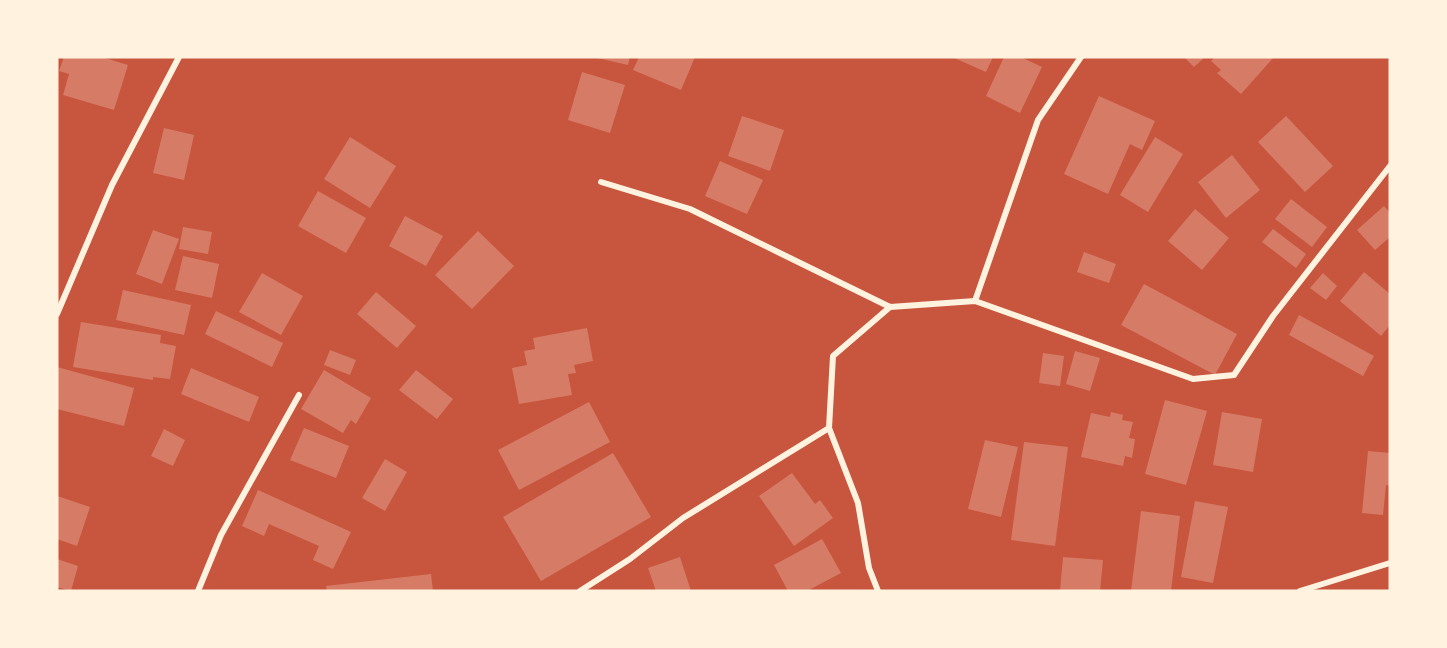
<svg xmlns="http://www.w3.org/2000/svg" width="1447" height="648" viewBox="0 0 1447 648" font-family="'Noto Serif',serif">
  <rect width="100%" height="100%" fill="#c8553d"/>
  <g fill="#d67c66">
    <path d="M64,57h38l26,8 -14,45 -51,-15 6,-21 -10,-3z"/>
    <path d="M593,57h37l-2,8z"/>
    <path d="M639,57h56l-14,33 -48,-20z"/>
    <path d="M952,57h41l-7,15z"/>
    <path d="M1004,57h17l21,10 -22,46 -34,-17z"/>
    <path d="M1184,57h21l-11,10z"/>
    <path d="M1215,57h59l-33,37 -24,-21 4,-3 -10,-9z"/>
    <path d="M582,72l43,13 -15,48 -42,-13z"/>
    <path d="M1099,96l56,25 -13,29 -12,-6 -22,50 -44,-20z"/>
    <path d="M742,116l42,14 -14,41 -42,-15z"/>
    <path d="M1286,116l47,50 -28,26 -47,-50z"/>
    <path d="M164,128l30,7 -10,45 -31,-7z"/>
    <path d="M350,137l46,29 -26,42 -46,-29z"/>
    <path d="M1155,137l28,17 -35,58 -28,-17z"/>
    <path d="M1232,155l28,35 -34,28 -28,-36z"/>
    <path d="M720,161l43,19 -16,34 -42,-18z"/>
    <path d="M318,191l48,27 -20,35 -48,-27z"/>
    <path d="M1291,199l36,28 -15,20 -37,-28z"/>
    <path d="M1384,206l6,7v24l-15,13 -18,-20z"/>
    <path d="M1195,209l34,29 -27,32 -34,-29z"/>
    <path d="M405,216l38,20 -17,30 -37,-20z"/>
    <path d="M183,227l29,5 -4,22 -29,-5z"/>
    <path d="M1273,229l33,25 -10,14 -34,-26z"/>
    <path d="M153,230l26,9 -17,45 -26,-10z"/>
    <path d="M478,231l36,35 -42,43 -37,-34z"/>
    <path d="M1084,252l32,12 -7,19 -32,-11z"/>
    <path d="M183,256l36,8 -7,34 -37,-8z"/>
    <path d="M1364,272l26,22v31l-9,11 -41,-35z"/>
    <path d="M262,273l41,23 -22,39 -42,-23z"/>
    <path d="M1323,273l14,13 -11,14 -16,-12z"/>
    <path d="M1144,284l93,50 -22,41 -94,-50z"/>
    <path d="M123,290l68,15 -7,30 -68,-15z"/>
    <path d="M376,292l40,34 -19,22 -40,-34z"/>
    <path d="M216,311l67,32 -11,24 -67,-33z"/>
    <path d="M1299,315l75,41 -11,20 -74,-41z"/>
    <path d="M81,322l80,13 -1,8 16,3 -6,33 -17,-2v3l-80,-13z"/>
    <path d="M587,328l6,33 -19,4 2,8 -8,1 4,21 -53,9 -7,-36 15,-3 -3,-14 11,-2 -2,-11z"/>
    <path d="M330,350l26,10 -6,15 -26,-10z"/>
    <path d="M1075,351l25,7 -10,33 -24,-7z"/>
    <path d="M1043,353l21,3 -4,30 -21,-3z"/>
    <path d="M57,367l77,21 -10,38 -67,-17z"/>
    <path d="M191,368l68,29 -10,25 -68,-28z"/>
    <path d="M324,370l47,28 -15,26 -5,-4 -8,13 -42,-24z"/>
    <path d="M416,370l37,29 -16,20 -38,-29z"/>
    <path d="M1165,400l42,11 -21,74 -41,-11z"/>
    <path d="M589,402l21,40 -91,48 -21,-40z"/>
    <path d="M1111,412l12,3 -1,5 11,2 -4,16 6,1 -3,19 -7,-2 -2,10 -42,-9 10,-44 19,4z"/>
    <path d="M1222,412l40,7 -9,53 -40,-7z"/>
    <path d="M304,428l45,18 -13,32 -46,-18z"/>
    <path d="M164,429l21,11 -12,26 -22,-10z"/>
    <path d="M985,440l33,7 -17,70 -33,-8z"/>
    <path d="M1024,442l44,5 -13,99 -44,-6z"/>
    <path d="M1368,451l22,2v33l-4,-1 -3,30 -21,-2z"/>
    <path d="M613,453l38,64 -110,64 -38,-64z"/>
    <path d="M385,459l22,13 -22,39 -23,-13z"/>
    <path d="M792,473l23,31 5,-4 13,18 -39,28 -35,-50z"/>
    <path d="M258,490l93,42 -18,37 -20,-9 6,-14 -50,-22 -5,12 -22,-10z"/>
    <path d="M57,496l33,11 -13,39 -20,-7z"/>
    <path d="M1195,501l33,6 -15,76 -32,-6z"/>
    <path d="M1141,511l39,5 -9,75h-40z"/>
    <path d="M822,539l19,34 -34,18h-19l-14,-26z"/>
    <path d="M680,557l11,34h-35l-8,-23z"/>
    <path d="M1063,557l40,3 -3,31h-40z"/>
    <path d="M57,559l21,7 -7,25 -14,-4z"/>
    <path d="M431,574l2,17h-106l-1,-5z"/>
  </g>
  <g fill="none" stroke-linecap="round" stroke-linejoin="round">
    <g stroke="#fff3e0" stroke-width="6">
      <path d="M601,182l89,27 200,98 85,-6 218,78 41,-4 39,-59 117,-150"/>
      <path d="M975,301l63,-181 43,-63"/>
      <path d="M57,314l55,-129 67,-128"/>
      <path d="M198,591l23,-56 78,-140"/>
      <path d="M580,591l50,-32 53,-41 146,-90"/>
      <path d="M878,591l-9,-23 -11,-65 -29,-75 4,-72 57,-49"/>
      <path d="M1300,591l90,-28"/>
    </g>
  </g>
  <rect width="1447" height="648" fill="none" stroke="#fff3e0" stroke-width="117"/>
</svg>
